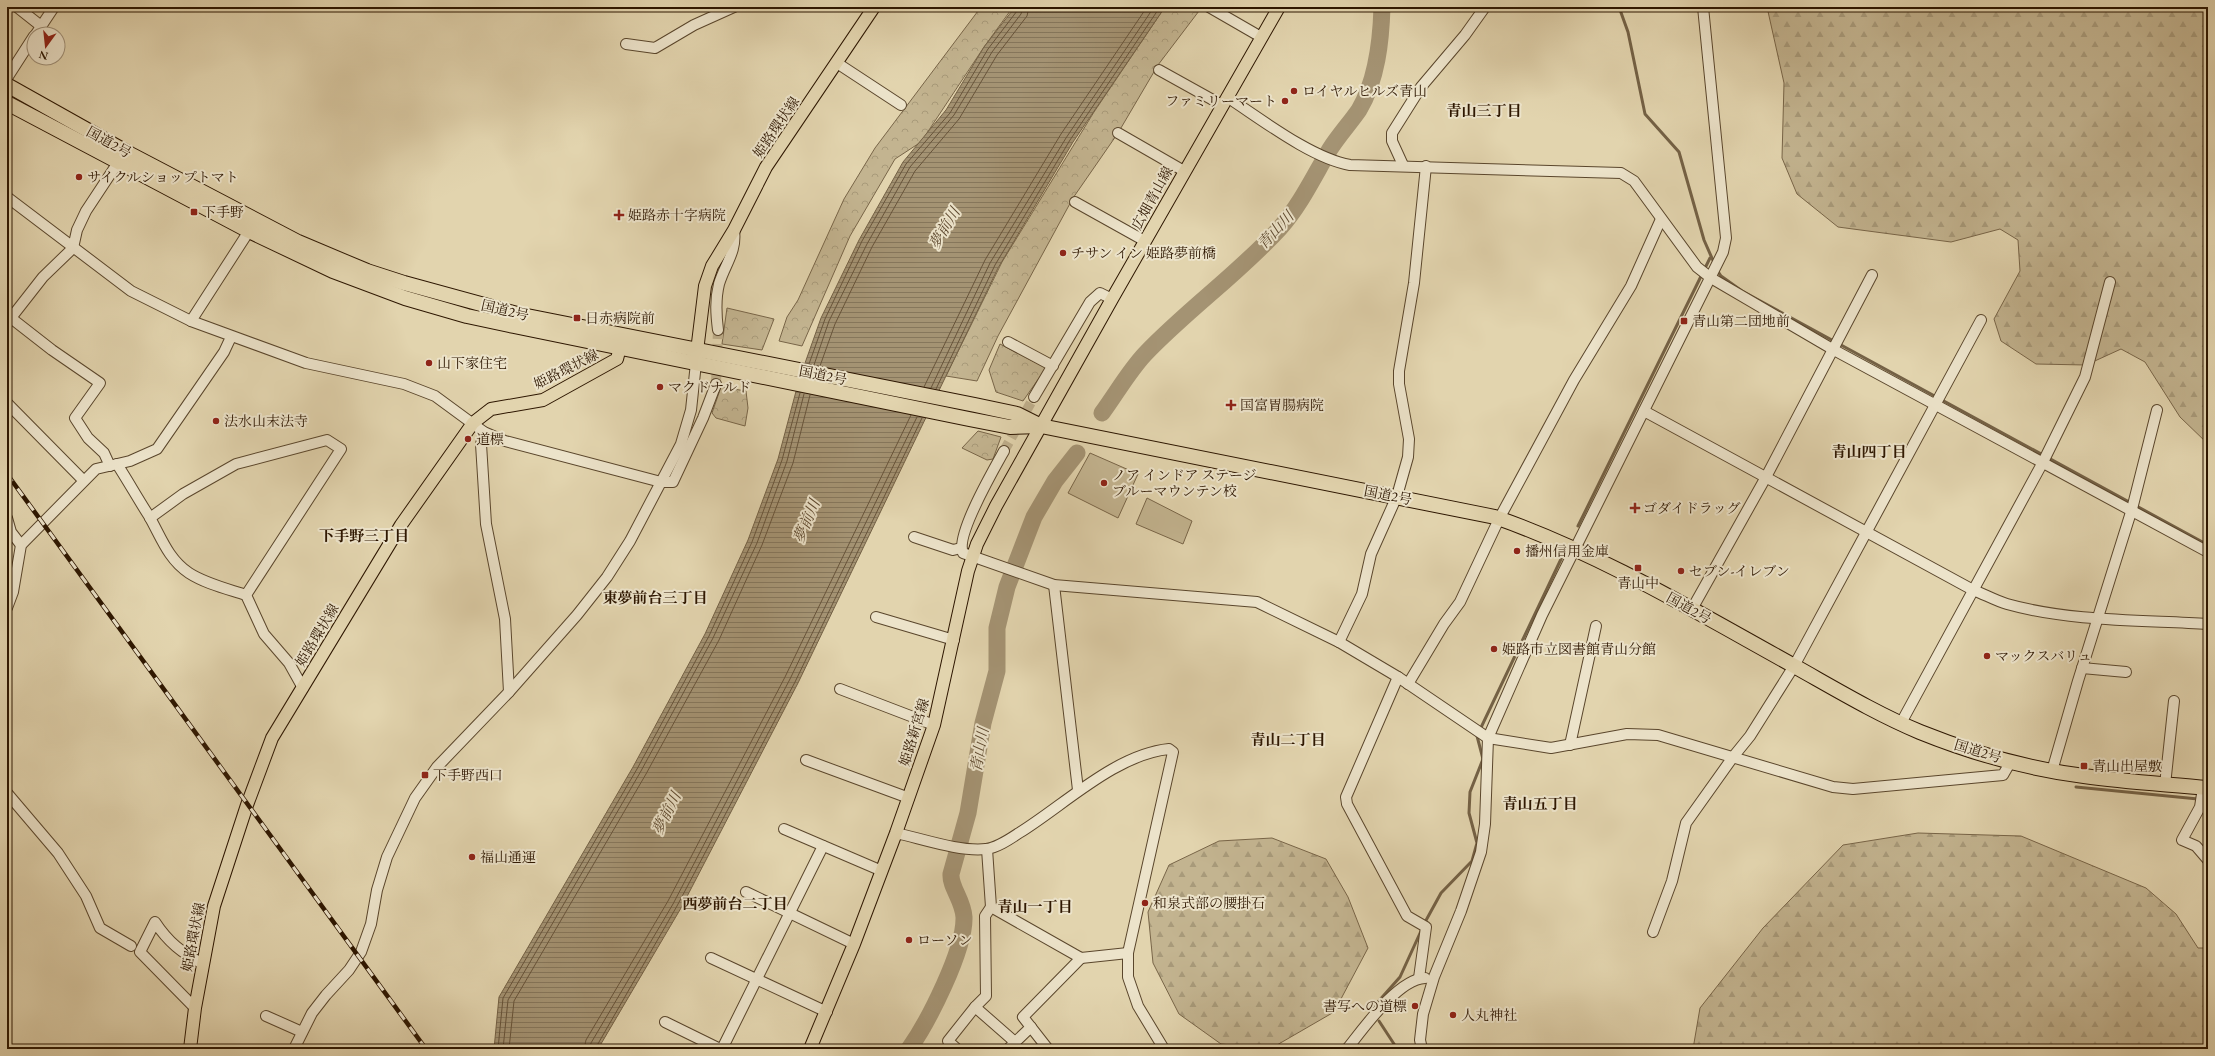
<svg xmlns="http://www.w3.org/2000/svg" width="2215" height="1056" viewBox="0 0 2215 1056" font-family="'EB Garamond','Noto Serif JP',serif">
  <defs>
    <pattern id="forest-firs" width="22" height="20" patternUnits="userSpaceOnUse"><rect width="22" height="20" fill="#c3b490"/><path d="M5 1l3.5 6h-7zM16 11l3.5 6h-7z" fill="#a89a7a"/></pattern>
    <pattern id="park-crowns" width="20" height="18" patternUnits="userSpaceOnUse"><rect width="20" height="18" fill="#c3b490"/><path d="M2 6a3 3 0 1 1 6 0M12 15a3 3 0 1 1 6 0" fill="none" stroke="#a89a7a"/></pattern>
    <pattern id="water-rules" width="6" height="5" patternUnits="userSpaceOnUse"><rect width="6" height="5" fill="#a49373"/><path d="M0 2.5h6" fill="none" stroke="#86775c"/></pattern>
  </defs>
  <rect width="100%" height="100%" fill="#e2d4ae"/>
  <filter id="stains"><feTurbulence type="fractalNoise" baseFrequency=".005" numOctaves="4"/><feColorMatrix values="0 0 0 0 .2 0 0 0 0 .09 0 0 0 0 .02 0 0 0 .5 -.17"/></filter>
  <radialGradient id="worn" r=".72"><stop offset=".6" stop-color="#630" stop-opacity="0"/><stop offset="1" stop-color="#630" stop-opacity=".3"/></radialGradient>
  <g fill="url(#forest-firs)" stroke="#786548">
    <path d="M1767,7h441v437l-28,-27 -35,-55 -24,-13 -35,16 -50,-1 -35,-23 -7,-22 26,-48 -2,-31 -18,-11 -49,13 -113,-15 -41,-33 -15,-36 2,-75z"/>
    <path d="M1918,833l103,3 125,52 30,26 22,34h10v101h-515l7,-41 63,-80 80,-83z"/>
    <path d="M1272,838l54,21 22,38 20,51 -34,64 -64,37 -49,-5 -42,-30 -26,-51 -5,-51 21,-47 50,-24z"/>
  </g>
  <g fill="url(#park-crowns)" stroke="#786548">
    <path d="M981,7h32l-29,40 -63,95 -26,17 -45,77 -48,110 -23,-5 8,-24 11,-17 46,-101 31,-51z"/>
    <path d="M1165,7h37l-44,58 -40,68 -45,65 -75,138 -21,45 -31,-5 56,-114 92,-150z"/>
    <path d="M727,308l47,11 -12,31 -40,-6z"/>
    <path d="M1000,344l46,24 -23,33 -27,-9 -7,-22z"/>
    <path d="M721,387l25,4 2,17 -3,18 -29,-8 -4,-5z"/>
    <path d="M978,431l23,6 -8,22 -6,1 -25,-12z"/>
  </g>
  <g fill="#c3b490" stroke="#786548">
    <path d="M1090,453l48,21 -20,44 -50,-25z"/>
    <path d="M1147,498l45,23 -9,23 -47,-20z"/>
  </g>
  <path fill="url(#water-rules)" stroke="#746145" d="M1015,7h150l-92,135 -75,126 -200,415 -117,225 -83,141h-104l5,-52 134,-230 72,-133 43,-94 30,-81 21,-79 22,-62 38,-78 44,-78 43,-52 38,-63z"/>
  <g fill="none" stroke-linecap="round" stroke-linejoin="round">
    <g stroke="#68543a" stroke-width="1">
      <path d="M809,364l16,-45 37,-78 44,-77 44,-51 38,-64 29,-38 1,-4"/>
      <path d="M814,365l15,-44 38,-77 43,-77 44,-52 38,-63 29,-38 2,-7"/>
      <path d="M820,366l15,-42 37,-77 43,-76 44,-52 38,-64 30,-39 2,-9"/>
      <path d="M924,387l61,-127 76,-126 86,-127"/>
      <path d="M931,388l59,-125 76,-125 88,-131"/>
      <path d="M936,389l59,-124 75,-125 90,-133"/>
      <path d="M498,1049l5,-51 134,-229 72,-133 43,-94 30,-82 18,-67"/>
      <path d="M503,1049l5,-49 133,-229 72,-133 44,-95 30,-82 17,-67"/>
      <path d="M509,1049l5,-48 132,-227 73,-134 43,-95 31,-82 17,-68"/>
      <path d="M584,1049l2,-9 82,-139 117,-224 126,-262"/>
      <path d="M590,1049l1,-6 82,-139 117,-225 127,-262"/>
      <path d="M595,1049l82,-143 118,-224 127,-264"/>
    </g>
    <g stroke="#746145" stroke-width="3">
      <path d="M1619,7l9,25 17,82 34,38 25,88 11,25"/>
      <path d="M1717,270l4,6 21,15 466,254"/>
      <path d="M1578,526l132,-268"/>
      <path d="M2076,787l122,12"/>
      <path d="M1424,924l17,-31 31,-32 5,-18 -8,-30 1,-21 13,-33 -6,-23 85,-179"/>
      <path d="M1374,1010l3,-7 23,-26 21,-46"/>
      <path d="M1379,1021l17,26v2"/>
    </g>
    <g stroke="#a49373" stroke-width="17">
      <path d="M1102,413c14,-19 27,-42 43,-59 43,-45 93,-80 135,-126 21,-24 34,-52 50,-79 9,-14 20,-26 29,-39 18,-30 22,-69 23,-103"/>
      <path d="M909,1049c19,-27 56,-99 55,-132 -1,-17 -14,-30 -13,-43l17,-61 15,-90 14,-52v-43l10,-41 27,-70 21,-36 22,-28"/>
    </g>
    <g stroke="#beae8b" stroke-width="10" stroke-dasharray="10 5" stroke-linecap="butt">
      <path d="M716,384l2,-54"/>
      <path d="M1004,451l30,-54"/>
    </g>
    <defs>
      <g id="minor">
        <path d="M17,7l24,19"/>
        <path d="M1209,7l52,30"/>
        <path d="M36,34l18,-27"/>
        <path d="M626,44l29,4 39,-23 40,-18"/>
        <path d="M837,63l64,42"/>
        <path d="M1159,70l63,35"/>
        <path d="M7,78l27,-42"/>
        <path d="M1227,97c34,22 84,61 123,68l271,8 13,8 63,86 14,11 123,72 374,202"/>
        <path d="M1118,133l66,38"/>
        <path d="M1403,165l-11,-24v-8l29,-46 44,-52 20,-28"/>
        <path d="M7,197l124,94 60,30 115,42 98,21 31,12 49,36 21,9 156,41h12l30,-64 13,-34"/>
        <path d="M1075,202l70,39"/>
        <path d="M11,318l41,32 48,33 -25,35 13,20 16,15 6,13"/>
        <path d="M191,321l58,-90"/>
        <path d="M7,323l36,-46 30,-29 4,-18 9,-19 33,-50"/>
        <path d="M718,330c-2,-16 -3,-30 1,-46 6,-20 18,-32 15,-54"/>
        <path d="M1008,342l45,24"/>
        <path d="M1034,397l56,-95 10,-9 12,6"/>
        <path d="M7,403l76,77"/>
        <path d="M1644,411l329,179c11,4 23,11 34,14 64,18 135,16 201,20"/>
        <path d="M484,432l-3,12 5,80 19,95 4,73"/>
        <path d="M1004,451c-10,18 -49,85 -41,102l91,32 203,17 82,40 59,35 90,61 63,10 76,-14 31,1 175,52 20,2 150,-14 8,-14"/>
        <path d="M117,464c11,17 21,35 32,52 12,21 19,43 40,57 17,11 39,16 57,22l18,39 25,29 14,25"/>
        <path d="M7,518l4,14 10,13"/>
        <path d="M150,518l33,-24 53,-30 91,-24 14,9 -95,146"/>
        <path d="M914,537l39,13 8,-2"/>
        <path d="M1054,585l24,205"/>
        <path d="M7,608l6,-16 8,-47 75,-76 34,-8 27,-12 67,-97 7,-15"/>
        <path d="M1692,609l74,-132 106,-202"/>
        <path d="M876,617l78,23"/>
        <path d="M1339,642l23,-48 9,-40 26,-58 11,-39 1,-18 -10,-55v-13l15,-88 12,-117"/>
        <path d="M2082,668l44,4"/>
        <path d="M1398,677l-52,120 1,7 60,112 19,11 -7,51"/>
        <path d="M1408,684l36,-60 16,-22 39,-83 75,-139 57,-94 30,-67"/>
        <path d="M840,689l94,36"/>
        <path d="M1901,723l142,-261 42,-85 25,-95"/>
        <path d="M1570,745l26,-119"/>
        <path d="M806,760l103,38"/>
        <path d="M2052,771l26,-90 54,-172 25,-99"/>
        <path d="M2165,785l9,-84"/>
        <path d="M2203,788l-3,19 -18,33 14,6 12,14"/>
        <path d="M7,793l51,60 28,43 14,32 31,18"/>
        <path d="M784,829l98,42"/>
        <path d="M896,833c27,6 64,19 90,16 11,-1 24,-10 33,-16 44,-27 97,-79 150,-84l4,3 -45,201v24l10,29 26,43"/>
        <path d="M987,849l4,58 90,51 47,-5"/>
        <path d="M746,892l108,52"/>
        <path d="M1653,932l19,-51 14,-58 47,-66 17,-21 44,-70 187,-346"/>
        <path d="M711,958l116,54"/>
        <path d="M975,1007l11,-11 -1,-80 6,-9"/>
        <path d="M195,1008l-55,-56 15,-30c13,20 27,31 48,42"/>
        <path d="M266,1016l36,16"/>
        <path d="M665,1022l55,27"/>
        <path d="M294,1049l18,-36 14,-18 23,-25 12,-18 10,-28 6,-34 10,-33 28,-59 22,-31 72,-75 68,-77 30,-38 23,-36 51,-97 10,-34 5,-47"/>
        <path d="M722,1049l101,-203"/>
        <path d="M957,1049l-9,-8 27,-34 40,35"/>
        <path d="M1008,1049l23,-22"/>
        <path d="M1048,1049l-25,-32 58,-59"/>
        <path d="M1347,1049c16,-20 51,-70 78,-71"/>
        <path d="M1422,1049l-2,-9 3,-26 11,-37 27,-66 20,-59 4,-28 3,-86 54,-123 181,-363 3,-14 -23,-231"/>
      </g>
      <g id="major">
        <path d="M696,359l9,-73 7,-20 22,-36 32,-63 108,-160"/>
        <path d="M190,1049l5,-41 19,-102 33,-101 25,-67 129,-213 72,-102 18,-14 52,-9 74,-41 3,-12"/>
        <path d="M810,1049l44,-105 42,-111 38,-108 34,-154 9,-27 19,-38 116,-207 167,-292"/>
      </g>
      <g id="highway">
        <path d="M7,85l123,69 168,88 69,29 37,12 113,31 458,91 42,9 22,11"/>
        <path d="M7,103l242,128 84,40 72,27 62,18 47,10 455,93 41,8 31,-1 454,91c106,37 203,96 301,150 41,23 81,47 124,65 52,21 109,37 164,44 41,6 83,8 124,12"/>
      </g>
    </defs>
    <use href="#minor" stroke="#5a462c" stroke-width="12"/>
    <use href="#major" stroke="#2d1600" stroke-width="14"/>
    <use href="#highway" stroke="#2d1600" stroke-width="16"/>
    <use href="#minor" stroke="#ece3ca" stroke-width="10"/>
    <use href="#major" stroke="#e2d4ae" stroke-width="12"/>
    <use href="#highway" stroke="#e2d4ae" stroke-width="14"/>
    <defs>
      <path id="rail" d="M7,474l419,575"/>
    </defs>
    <use href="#rail" stroke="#2d1600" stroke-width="4.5"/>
    <use href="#rail" stroke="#ece3ca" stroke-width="3" stroke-dasharray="9" stroke-linecap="butt"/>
  </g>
  <g fill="#8f2418" stroke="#ece3ca" stroke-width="1.5">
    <circle cx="1294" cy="91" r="4"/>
    <circle cx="1285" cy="101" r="4"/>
    <circle cx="79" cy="177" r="4"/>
    <rect x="190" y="208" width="8" height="8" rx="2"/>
    <path d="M617 209h4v4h4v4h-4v4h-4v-4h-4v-4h4z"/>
    <circle cx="1063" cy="253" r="4"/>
    <rect x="573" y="314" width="8" height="8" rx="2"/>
    <rect x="1680" y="317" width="8" height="8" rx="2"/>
    <circle cx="429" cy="363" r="4"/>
    <circle cx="660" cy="387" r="4"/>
    <path d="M1229 399h4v4h4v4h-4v4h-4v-4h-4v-4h4z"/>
    <circle cx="216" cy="421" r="4"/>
    <circle cx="468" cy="439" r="4"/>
    <circle cx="1104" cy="483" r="4"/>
    <path d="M1633 502h4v4h4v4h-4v4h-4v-4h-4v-4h4z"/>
    <circle cx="1517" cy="551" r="4"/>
    <rect x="1634" y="564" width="8" height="8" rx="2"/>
    <circle cx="1681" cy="571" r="4"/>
    <circle cx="1494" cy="649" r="4"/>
    <circle cx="1987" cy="656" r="4"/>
    <rect x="2080" y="762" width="8" height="8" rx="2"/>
    <rect x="421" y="771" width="8" height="8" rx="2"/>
    <circle cx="472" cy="857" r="4"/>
    <circle cx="1145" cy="903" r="4"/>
    <circle cx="909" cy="940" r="4"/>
    <circle cx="1415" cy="1006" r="4"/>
    <circle cx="1453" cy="1015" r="4"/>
  </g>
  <g text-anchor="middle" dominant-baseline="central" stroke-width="4" stroke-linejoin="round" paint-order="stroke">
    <g font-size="14" fill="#2d1600" stroke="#ece3ca" text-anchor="start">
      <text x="1302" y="91">ロイヤルヒルズ青山</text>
      <text x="1277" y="101" text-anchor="end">ファミリーマート</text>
      <text x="87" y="177">サイクルショップトマト</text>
      <text x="202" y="212">下手野</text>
      <text x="628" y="215">姫路赤十字病院</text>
      <text x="1071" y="253">チサン イン 姫路夢前橋</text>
      <text x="585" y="318">日赤病院前</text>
      <text x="1692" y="321">青山第二団地前</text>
      <text x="437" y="363">山下家住宅</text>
      <text x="668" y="387">マクドナルド</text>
      <text x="1240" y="405">国富胃腸病院</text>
      <text x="224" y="421">法水山末法寺</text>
      <text x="476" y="439">道標</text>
      <text x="1112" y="475">ノア インドア ステージ<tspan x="1112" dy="16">ブルーマウンテン校</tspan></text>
      <text x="1643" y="508">ゴダイドラッグ</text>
      <text x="1525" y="551">播州信用金庫</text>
      <text x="1689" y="571">セブン-イレブン</text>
      <text x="1638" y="583" text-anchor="middle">青山中</text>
      <text x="1502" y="649">姫路市立図書館青山分館</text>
      <text x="1995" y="656">マックスバリュ</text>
      <text x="2092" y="766">青山出屋敷</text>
      <text x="433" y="775">下手野西口</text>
      <text x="480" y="857">福山通運</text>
      <text x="1153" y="903">和泉式部の腰掛石</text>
      <text x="917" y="940">ローソン</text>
      <text x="1407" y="1006" text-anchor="end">書写への道標</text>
      <text x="1461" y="1015">人丸神社</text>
    </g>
    <g font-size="14" fill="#2d1600" stroke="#ece3ca">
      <text transform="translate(776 127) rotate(-56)">姫路環状線</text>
      <text transform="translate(109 142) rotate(29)">国道2号</text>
      <text transform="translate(1152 198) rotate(-61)">広畑青山線</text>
      <text transform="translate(505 310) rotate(13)">国道2号</text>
      <text transform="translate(566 369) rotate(-27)">姫路環状線</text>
      <text transform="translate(823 375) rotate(11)">国道2号</text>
      <text transform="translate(1388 495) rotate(11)">国道2号</text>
      <text transform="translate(1689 608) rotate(29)">国道2号</text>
      <text transform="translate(317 635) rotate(-59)">姫路環状線</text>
      <text transform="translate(914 732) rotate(-73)">姫路新宮線</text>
      <text transform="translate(1978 751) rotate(17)">国道2号</text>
      <text transform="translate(193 937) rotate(-79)">姫路環状線</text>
    </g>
    <g font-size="15" font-weight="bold" fill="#2d1600" stroke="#ece3ca">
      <text x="1484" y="110">青山三丁目</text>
      <text x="1869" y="451">青山四丁目</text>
      <text x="364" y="535">下手野三丁目</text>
      <text x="655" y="597">東夢前台三丁目</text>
      <text x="1288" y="739">青山二丁目</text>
      <text x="1540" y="803">青山五丁目</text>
      <text x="735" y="903">西夢前台二丁目</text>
      <text x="1035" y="906">青山一丁目</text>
    </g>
    <g font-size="15" font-style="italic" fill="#5d482e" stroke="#ece3ca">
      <text transform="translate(944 228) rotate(-59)">夢前川</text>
      <text transform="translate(1275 230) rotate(-47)">青山川</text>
      <text transform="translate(806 521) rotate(-67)">夢前川</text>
      <text transform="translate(979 750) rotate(-80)">青山川</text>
      <text transform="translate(666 813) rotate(-63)">夢前川</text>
    </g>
  </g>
  <rect width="2215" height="1056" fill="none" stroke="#e2d4ae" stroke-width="24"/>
  <rect x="8" y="8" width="2199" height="1040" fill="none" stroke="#2d1600" stroke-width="2"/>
  <rect x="12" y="12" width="2191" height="1032" fill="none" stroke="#2d1600"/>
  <g transform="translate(46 46) rotate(195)"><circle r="19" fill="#ece3ca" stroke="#a09179"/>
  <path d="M0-3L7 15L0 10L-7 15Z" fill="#8f2418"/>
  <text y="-6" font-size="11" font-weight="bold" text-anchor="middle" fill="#2d1600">N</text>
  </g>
  <rect width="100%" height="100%" filter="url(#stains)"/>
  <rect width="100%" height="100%" fill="url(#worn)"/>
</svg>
